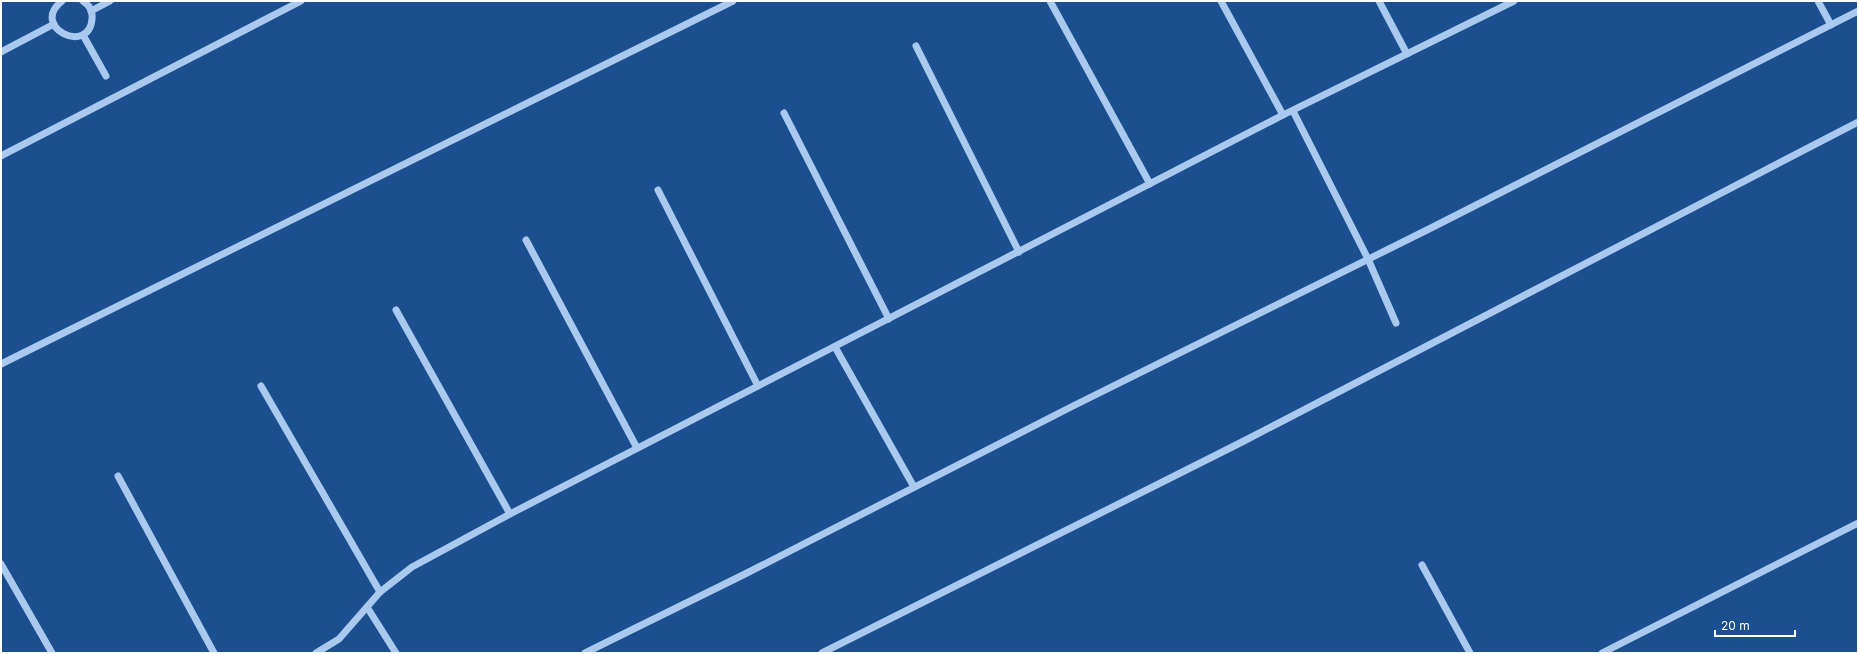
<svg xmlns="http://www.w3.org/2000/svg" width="1859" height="654" viewBox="0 0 1859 654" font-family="Inter,sans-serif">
  <rect width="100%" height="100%" fill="#1b4f8f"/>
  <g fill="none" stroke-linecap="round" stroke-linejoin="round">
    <g stroke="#a9c9ee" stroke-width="7">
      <path d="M62,1c-33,26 27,55 30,18 1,-8 -3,-14 -9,-18"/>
      <path d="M1050,1l100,183"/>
      <path d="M1221,1l62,114"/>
      <path d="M1379,1l28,53"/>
      <path d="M1818,1l13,24"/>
      <path d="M91,11l19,-10"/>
      <path d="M83,35l23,41"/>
      <path d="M916,46l103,206"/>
      <path d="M1,52l53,-28"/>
      <path d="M1293,111l75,148 28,64"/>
      <path d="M784,113l105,206"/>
      <path d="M1,156l300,-155"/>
      <path d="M658,190l100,196"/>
      <path d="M526,240l111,208"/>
      <path d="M396,310l114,204"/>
      <path d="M835,347l79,140"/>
      <path d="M1,364l732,-363"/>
      <path d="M261,386l119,206"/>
      <path d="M118,476l96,177"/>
      <path d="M1,564l51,89"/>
      <path d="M1422,565l48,88"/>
      <path d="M367,607l29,46"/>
      <path d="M316,653l23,-14 41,-47 32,-25 98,-53 773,-399 231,-114"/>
      <path d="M585,653l162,-80 324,-166 358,-178 429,-218"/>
      <path d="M822,653l420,-211 616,-320"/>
      <path d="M1602,653l256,-130"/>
    </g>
  </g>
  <rect width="1859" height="654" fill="none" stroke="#ffffff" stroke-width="4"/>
  <path d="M1715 630v6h80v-6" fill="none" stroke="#ffffff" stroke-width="2"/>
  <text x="1721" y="630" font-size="12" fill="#ffffff" stroke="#1b4f8f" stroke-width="3" paint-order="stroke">20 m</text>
</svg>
